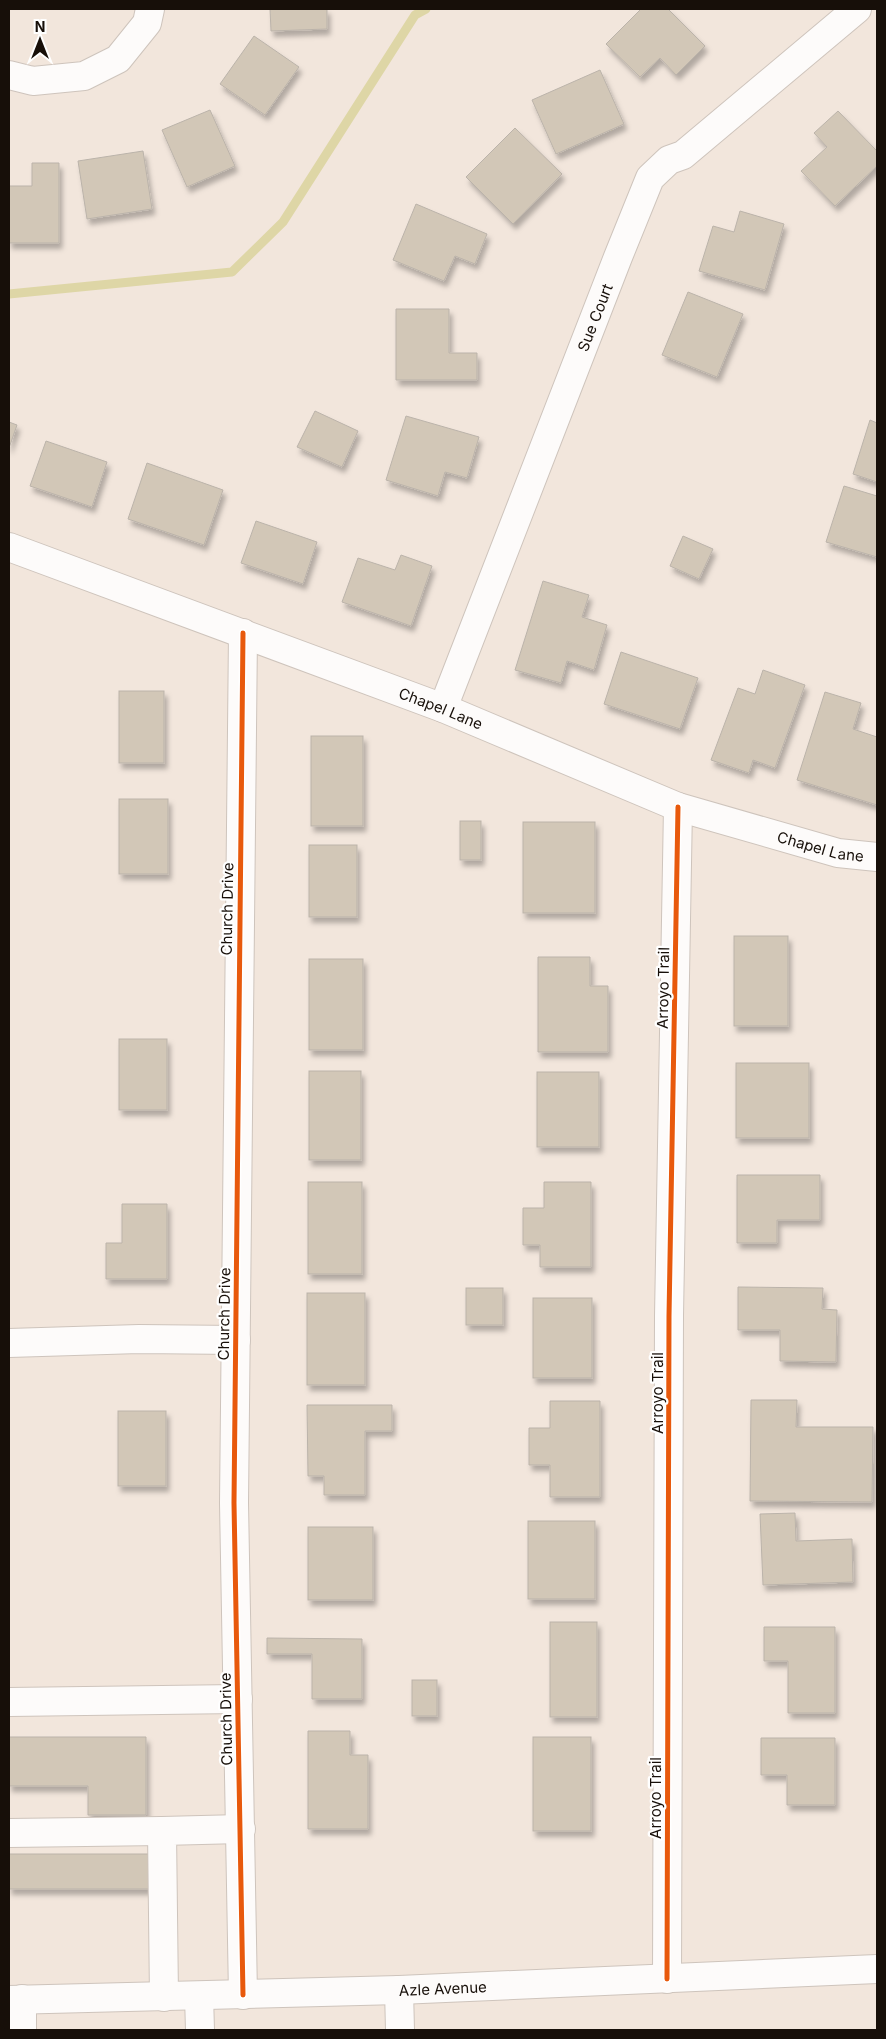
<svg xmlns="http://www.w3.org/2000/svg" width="886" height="2039" viewBox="0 0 886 2039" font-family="Inter,sans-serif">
  <defs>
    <filter id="shadow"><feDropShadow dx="3" dy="5.5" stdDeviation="2.5" flood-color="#0004"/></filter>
  </defs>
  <rect width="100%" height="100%" fill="#f2e6dc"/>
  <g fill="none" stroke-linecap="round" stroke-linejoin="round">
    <path stroke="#ded6a6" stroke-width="9" d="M9,294l223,-22 51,-50 132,-207 11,-6"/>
  </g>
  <g fill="#d2c7b7" stroke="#bbb3aa" filter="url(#shadow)">
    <path d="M270,9h57v20l-56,2z"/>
    <path d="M641,9h27l37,37 -29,29 -16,-17 -20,19 -34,-33z"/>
    <path d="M254,36l45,31 -34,48 -45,-31z"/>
    <path d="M600,70l24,54 -68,30 -24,-54z"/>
    <path d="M210,110l25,56 -48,21 -25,-57z"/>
    <path d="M838,111l39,40v15l-42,40 -34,-35 26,-24 -13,-14z"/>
    <path d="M515,128l47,46 -49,50 -47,-47z"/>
    <path d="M143,151l9,58 -65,10 -9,-58z"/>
    <path d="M32,163h27v80h-50v-57h23z"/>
    <path d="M416,204l71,30 -12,30 -20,-8 -11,25 -51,-21z"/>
    <path d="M740,211l44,13 -19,66 -66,-19 14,-45 21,6z"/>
    <path d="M688,292l55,22 -26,63 -55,-22z"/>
    <path d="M396,309h53v44h28v27h-81z"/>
    <path d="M315,411l43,20 -16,36 -45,-20z"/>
    <path d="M406,416l73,21 -12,41 -22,-6 -7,24 -52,-16z"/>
    <path d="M870,420l7,3v59l-24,-8z"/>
    <path d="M9,422l8,3 -8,23z"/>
    <path d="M46,441l61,21 -15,45 -62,-21z"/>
    <path d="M147,463l76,27 -19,55 -76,-26z"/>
    <path d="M844,486l33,10v61l-51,-15z"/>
    <path d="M256,521l61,21 -14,42 -62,-21z"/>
    <path d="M683,536l30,13 -14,30 -29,-13z"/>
    <path d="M401,555l31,11 -21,60 -69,-24 16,-44 37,12z"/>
    <path d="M543,581l46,14 -7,22 25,8 -13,45 -27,-9 -6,22 -46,-13z"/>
    <path d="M621,652l77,26 -18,51 -76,-25z"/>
    <path d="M763,670l42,15 -30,83 -22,-8 -4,13 -38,-13 27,-72 17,6z"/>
    <rect x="119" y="691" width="45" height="72"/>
    <path d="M825,692l36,11 -8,26 24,8v68l-80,-25z"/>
    <rect x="311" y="736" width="52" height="90"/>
    <rect x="119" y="799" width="49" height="75"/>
    <rect x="460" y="821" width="21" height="39"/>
    <rect x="523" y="822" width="72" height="91"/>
    <rect x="309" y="845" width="48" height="72"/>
    <rect x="734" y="936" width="54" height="90"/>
    <path d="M538,957h52v29h18v66h-70z"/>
    <rect x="309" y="959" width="54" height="91"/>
    <rect x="119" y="1039" width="48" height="71"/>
    <rect x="736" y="1063" width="73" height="75"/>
    <rect x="309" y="1071" width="52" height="89"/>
    <rect x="537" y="1072" width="62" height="75"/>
    <path d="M737,1175h83v45h-43v23h-40z"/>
    <rect x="308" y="1182" width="54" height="92"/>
    <path d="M544,1182h47v85h-51v-22h-17v-37h21z"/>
    <path d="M122,1204h45v75h-61v-36h16z"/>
    <path d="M738,1287l85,1 -1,21 15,1 -1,52 -56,-1v-31h-42z"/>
    <rect x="466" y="1288" width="37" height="37"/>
    <rect x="307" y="1293" width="58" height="92"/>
    <rect x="533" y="1298" width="59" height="80"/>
    <path d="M751,1400h46l-1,27h77l-1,75 -122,-1z"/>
    <path d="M550,1401h50v96h-50v-32h-21v-37h21z"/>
    <path d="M307,1405h85v26h-27v64h-41v-19h-16z"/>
    <rect x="118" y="1411" width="48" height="75"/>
    <path d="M795,1513l1,28 56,-2 1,43 -90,3 -3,-71z"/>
    <rect x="528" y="1521" width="67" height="78"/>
    <rect x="308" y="1527" width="65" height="73"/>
    <rect x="550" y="1622" width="47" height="95"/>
    <path d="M764,1627h71v86h-47v-52h-24z"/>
    <path d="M267,1638l95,1v60h-50v-45h-45z"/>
    <rect x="412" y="1680" width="25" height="36"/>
    <path d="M308,1731h42v24h18v74h-60z"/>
    <path d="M9,1737h137v78h-58v-29h-79z"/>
    <rect x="533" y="1737" width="58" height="94"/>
    <path d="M761,1738h74v67h-48v-30h-26z"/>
    <rect x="9" y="1854" width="140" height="35"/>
  </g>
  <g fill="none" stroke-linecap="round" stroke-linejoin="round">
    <defs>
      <g id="minor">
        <path d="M9,75l24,6 51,-5 34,-17 29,-36 3,-14"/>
        <path id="s1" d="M9,547l434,161 235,99 160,46 39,4"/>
        <path d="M243,633l-9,870 9,492"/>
        <path id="s2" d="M443,708l175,-451 32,-79 19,-18 14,-5 174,-146"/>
        <path d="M9,1343l130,-4 97,1"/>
        <path d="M9,1702l229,-3"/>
        <path d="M9,1833l153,-2"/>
        <path d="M667,1979l2,-663 9,-509"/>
        <path d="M399,1990l1,40"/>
        <path d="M199,1996l1,34"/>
        <path d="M164,1997l-2,-166 79,-2"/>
        <path d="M22,1999v31"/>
      </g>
      <g id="major">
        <path id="s3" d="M9,2000l390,-10 478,-21"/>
      </g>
    </defs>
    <use href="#minor" stroke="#cec4bc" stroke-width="30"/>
    <use href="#major" stroke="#cec4bc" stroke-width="30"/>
    <use href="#minor" stroke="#fdfbfa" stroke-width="28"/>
    <use href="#major" stroke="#fdfbfa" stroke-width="28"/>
    <defs>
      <g id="cycleway">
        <path d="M243,633l-9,870 9,492"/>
        <path d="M667,1979l2,-663 9,-509"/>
      </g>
    </defs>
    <use href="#cycleway" stroke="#fff" stroke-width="8"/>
    <use href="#cycleway" stroke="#e8590c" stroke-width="5"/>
  </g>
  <g text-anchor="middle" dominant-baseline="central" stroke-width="4.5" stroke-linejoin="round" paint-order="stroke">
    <g font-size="15" fill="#170f09" stroke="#fff">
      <text stroke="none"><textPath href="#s2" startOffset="419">Sue Court</textPath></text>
      <text stroke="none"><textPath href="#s1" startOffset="461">Chapel Lane</textPath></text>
      <text stroke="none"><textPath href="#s1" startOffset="866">Chapel Lane</textPath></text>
      <text transform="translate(227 909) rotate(-89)">Church Drive</text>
      <text transform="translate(663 988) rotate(-89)">Arroyo Trail</text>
      <text transform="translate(224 1314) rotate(-89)">Church Drive</text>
      <text transform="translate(657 1393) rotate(-90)">Arroyo Trail</text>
      <text transform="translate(226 1719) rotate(-91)">Church Drive</text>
      <text transform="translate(655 1798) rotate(-90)">Arroyo Trail</text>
      <text stroke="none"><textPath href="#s3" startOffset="434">Azle Avenue</textPath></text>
    </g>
  </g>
  <rect width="886" height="2039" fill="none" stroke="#170f09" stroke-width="20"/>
  <g transform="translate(40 40)" stroke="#ffffff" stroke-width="4" paint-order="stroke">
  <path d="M0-4L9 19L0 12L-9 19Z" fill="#170f09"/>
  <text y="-8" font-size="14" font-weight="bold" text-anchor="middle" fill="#170f09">N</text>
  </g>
</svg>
